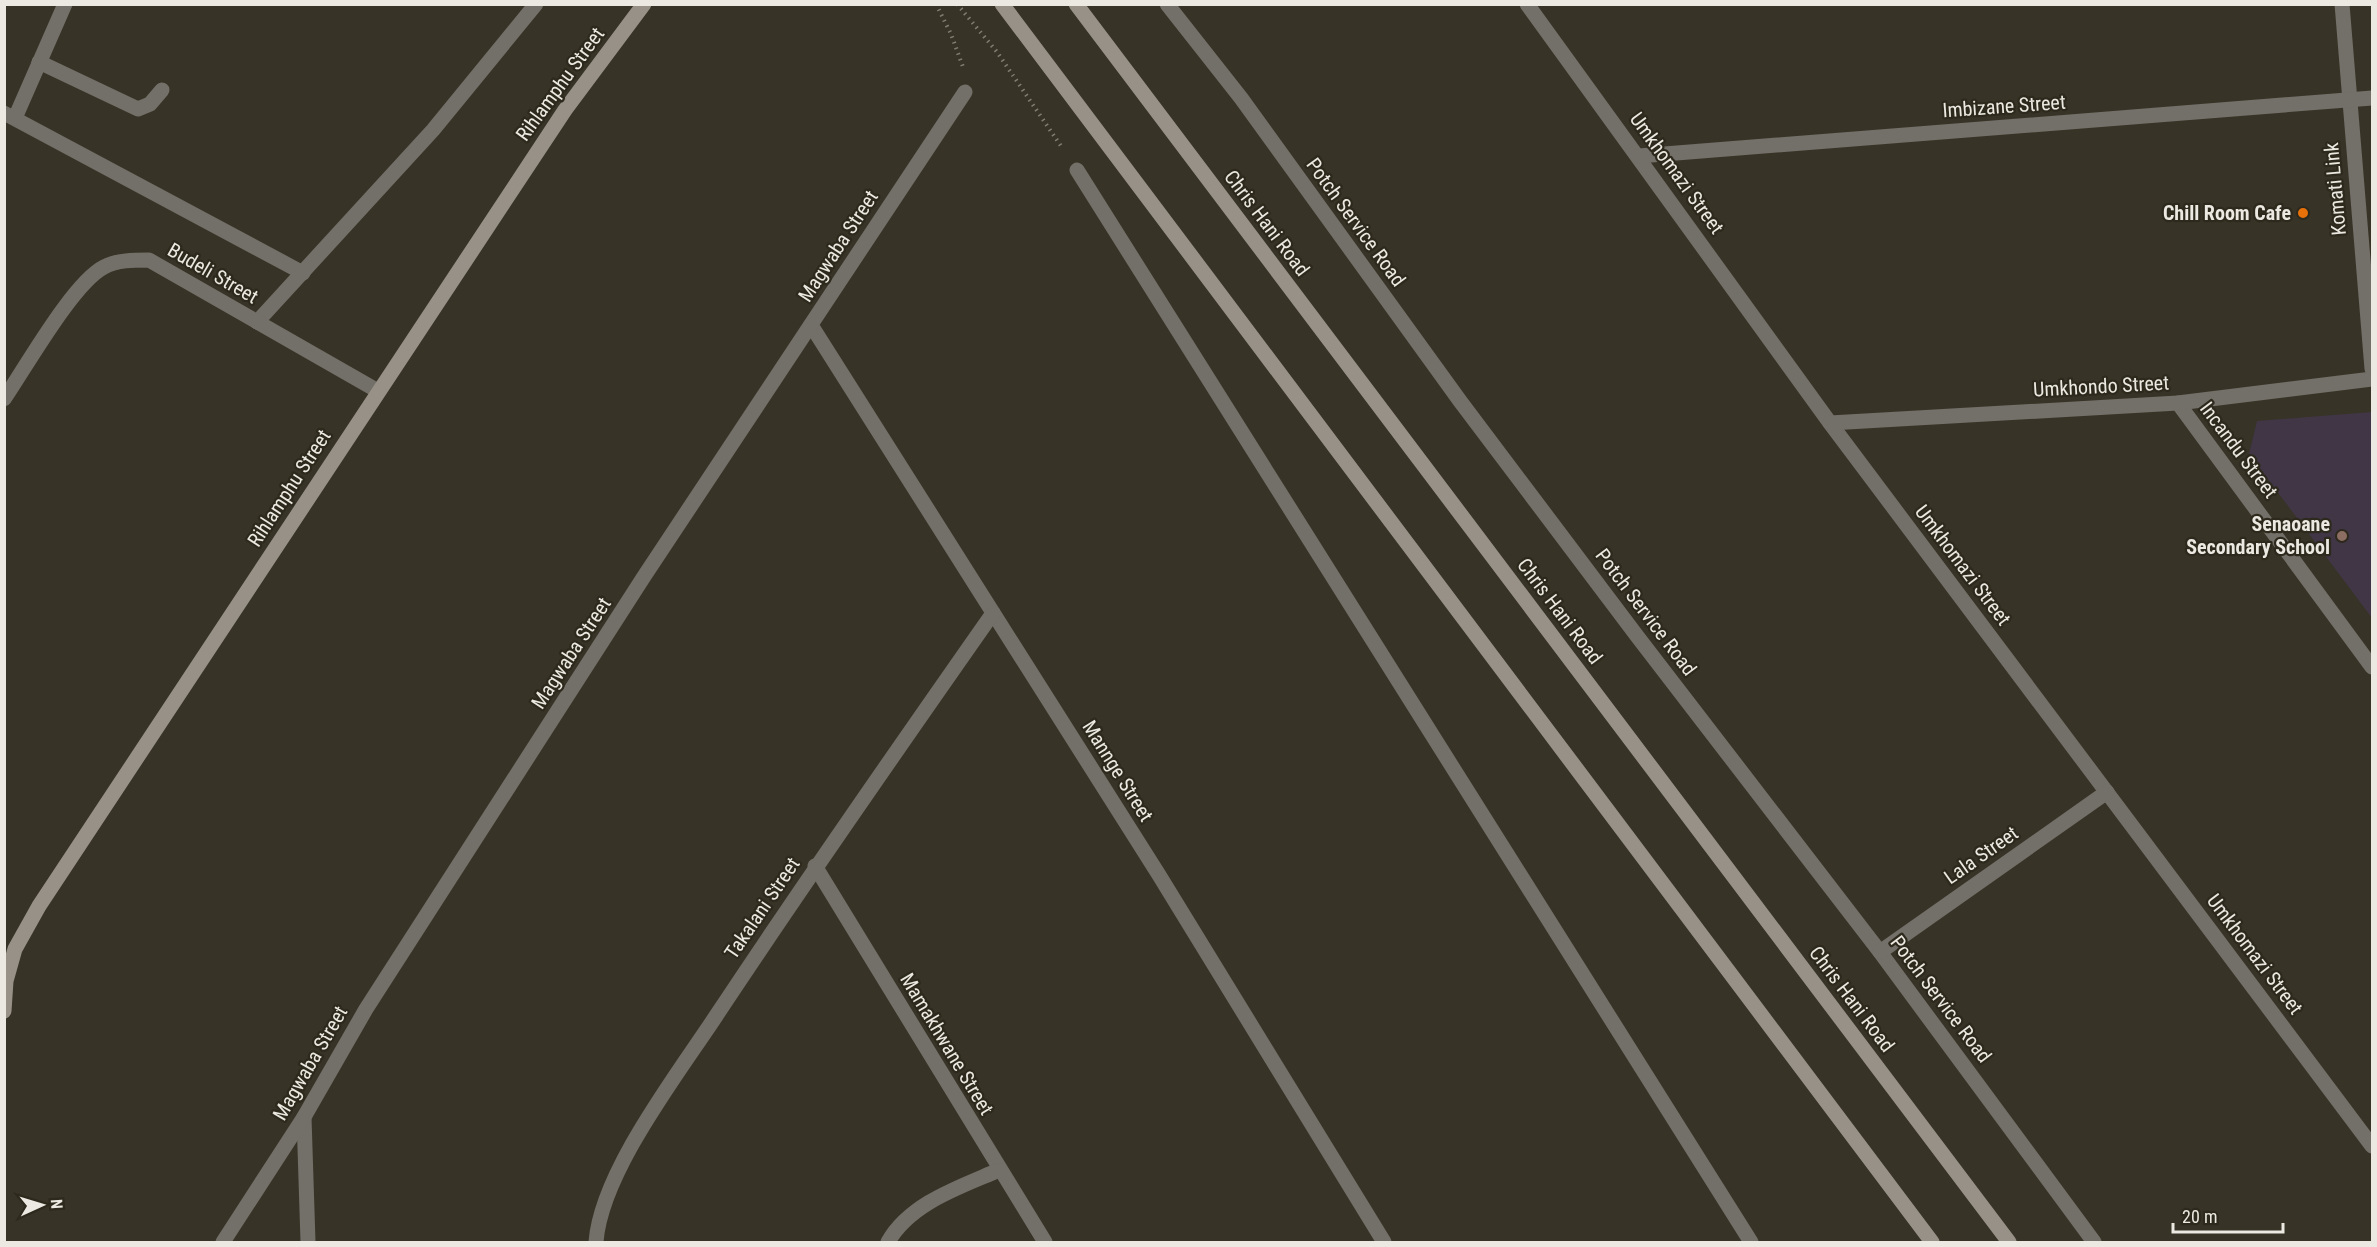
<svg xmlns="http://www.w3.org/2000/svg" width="2377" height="1247" viewBox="0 0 2377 1247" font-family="'Roboto Condensed',sans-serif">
  <rect width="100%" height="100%" fill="#373326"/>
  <path fill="#403646" d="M2372,412v206l-123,-164 8,-33z"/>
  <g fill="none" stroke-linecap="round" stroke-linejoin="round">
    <g stroke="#807d72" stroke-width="4" stroke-dasharray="1.5 4.5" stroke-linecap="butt">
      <path d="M936,4l15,30 12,33"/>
      <path d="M957,4l40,48 66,97"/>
    </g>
    <g stroke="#736f69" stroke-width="15">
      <path d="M39,62l99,47 12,-5 12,-14"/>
      <path d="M4,113l299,160"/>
      <path d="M15,118l50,-114"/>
      <path d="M257,322l176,-192 103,-126"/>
    </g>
    <g stroke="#736f69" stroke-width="15">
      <path d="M1167,4l74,94 219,303 177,235 243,316 214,290"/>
      <path d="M1527,4l303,419 542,723"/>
      <path d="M2342,4l30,365"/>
      <path d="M1639,156l733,-58"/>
      <path d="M1077,170l674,1072"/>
      <path d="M811,325l348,550 225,367"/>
      <path d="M4,399c22,-32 69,-116 100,-132 13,-7 30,-7 45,-7l229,131"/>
      <path d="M2178,403l194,264"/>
      <path d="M1830,423l348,-20 194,-24"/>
      <path d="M815,866l230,376"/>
      <path d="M1880,952l227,-160"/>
      <path d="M304,1117l4,125"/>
      <path d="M223,1242l81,-125 62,-108 277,-431 322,-486"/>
      <path d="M596,1242c5,-69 81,-167 120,-226 90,-136 183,-269 277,-403"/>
      <path d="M888,1242c22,-39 72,-55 111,-72"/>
    </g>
    <g stroke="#979188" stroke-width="15">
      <path d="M1002,4l930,1238"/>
      <path d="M1076,4l933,1238"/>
      <path d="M4,1011l2,-30 9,-32 24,-43 526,-796 79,-106"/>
    </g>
  </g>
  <circle fill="#e8710a" stroke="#2d291c" stroke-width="2" cx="2303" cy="213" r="6"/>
  <circle fill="#8d6e63" stroke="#2d291c" stroke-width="2" cx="2342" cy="536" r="6"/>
  <g text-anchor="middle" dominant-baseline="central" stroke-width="4.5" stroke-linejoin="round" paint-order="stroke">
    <g font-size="20" fill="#ebe9e1" stroke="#2d291c">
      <text transform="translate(560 84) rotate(-54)">Rihlamphu Street</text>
      <text transform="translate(2004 106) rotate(-4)">Imbizane Street</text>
      <text transform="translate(1677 173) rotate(54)">Umkhomazi Street</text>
      <text transform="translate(2335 189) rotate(-95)">Komati Link</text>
      <text transform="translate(1356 222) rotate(54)">Potch Service Road</text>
      <text transform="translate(1267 223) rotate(53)">Chris Hani Road</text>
      <text transform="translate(838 246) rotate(-57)">Magwaba Street</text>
      <text transform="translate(213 273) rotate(30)">Budeli Street</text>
      <text transform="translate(2101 386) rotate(-3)">Umkhondo Street</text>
      <text transform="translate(2239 450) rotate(53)">Incandu Street</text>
      <text transform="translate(289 488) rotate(-57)">Rihlamphu Street</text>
      <text transform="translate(1963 565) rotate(53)">Umkhomazi Street</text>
      <text transform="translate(1560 611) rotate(53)">Chris Hani Road</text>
      <text transform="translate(1646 612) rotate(53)">Potch Service Road</text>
      <text transform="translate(571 653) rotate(-57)">Magwaba Street</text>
      <text transform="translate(1118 771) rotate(58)">Mannge Street</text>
      <text transform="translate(1981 855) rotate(-35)">Lala Street</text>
      <text transform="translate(762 908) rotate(-56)">Takalani Street</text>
      <text transform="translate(2255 954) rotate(53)">Umkhomazi Street</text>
      <text transform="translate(1852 999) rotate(53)">Chris Hani Road</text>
      <text transform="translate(1941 999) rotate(53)">Potch Service Road</text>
      <text transform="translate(947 1044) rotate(59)">Mamakhwane Street</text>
      <text transform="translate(310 1063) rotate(-60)">Magwaba Street</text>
    </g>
    <g font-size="20" font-weight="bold" fill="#ebe9e1" stroke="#2d291c" text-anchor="end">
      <text x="2291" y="213">Chill Room Cafe</text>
      <text x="2330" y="524">Senaoane<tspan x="2330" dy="23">Secondary School</tspan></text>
    </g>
  </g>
  <rect width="2377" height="1247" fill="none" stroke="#ebe9e1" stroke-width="12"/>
  <g transform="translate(42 1205) rotate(86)" stroke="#2d291c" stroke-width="4.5" paint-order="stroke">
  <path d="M0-4.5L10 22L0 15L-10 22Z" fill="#ebe9e1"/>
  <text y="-9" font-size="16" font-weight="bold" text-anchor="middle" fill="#ebe9e1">N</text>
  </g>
  <path d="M2173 1223v9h110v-9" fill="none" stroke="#ebe9e1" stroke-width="3"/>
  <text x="2182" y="1223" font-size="18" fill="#ebe9e1" stroke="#2d291c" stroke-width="4.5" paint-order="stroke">20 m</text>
</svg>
